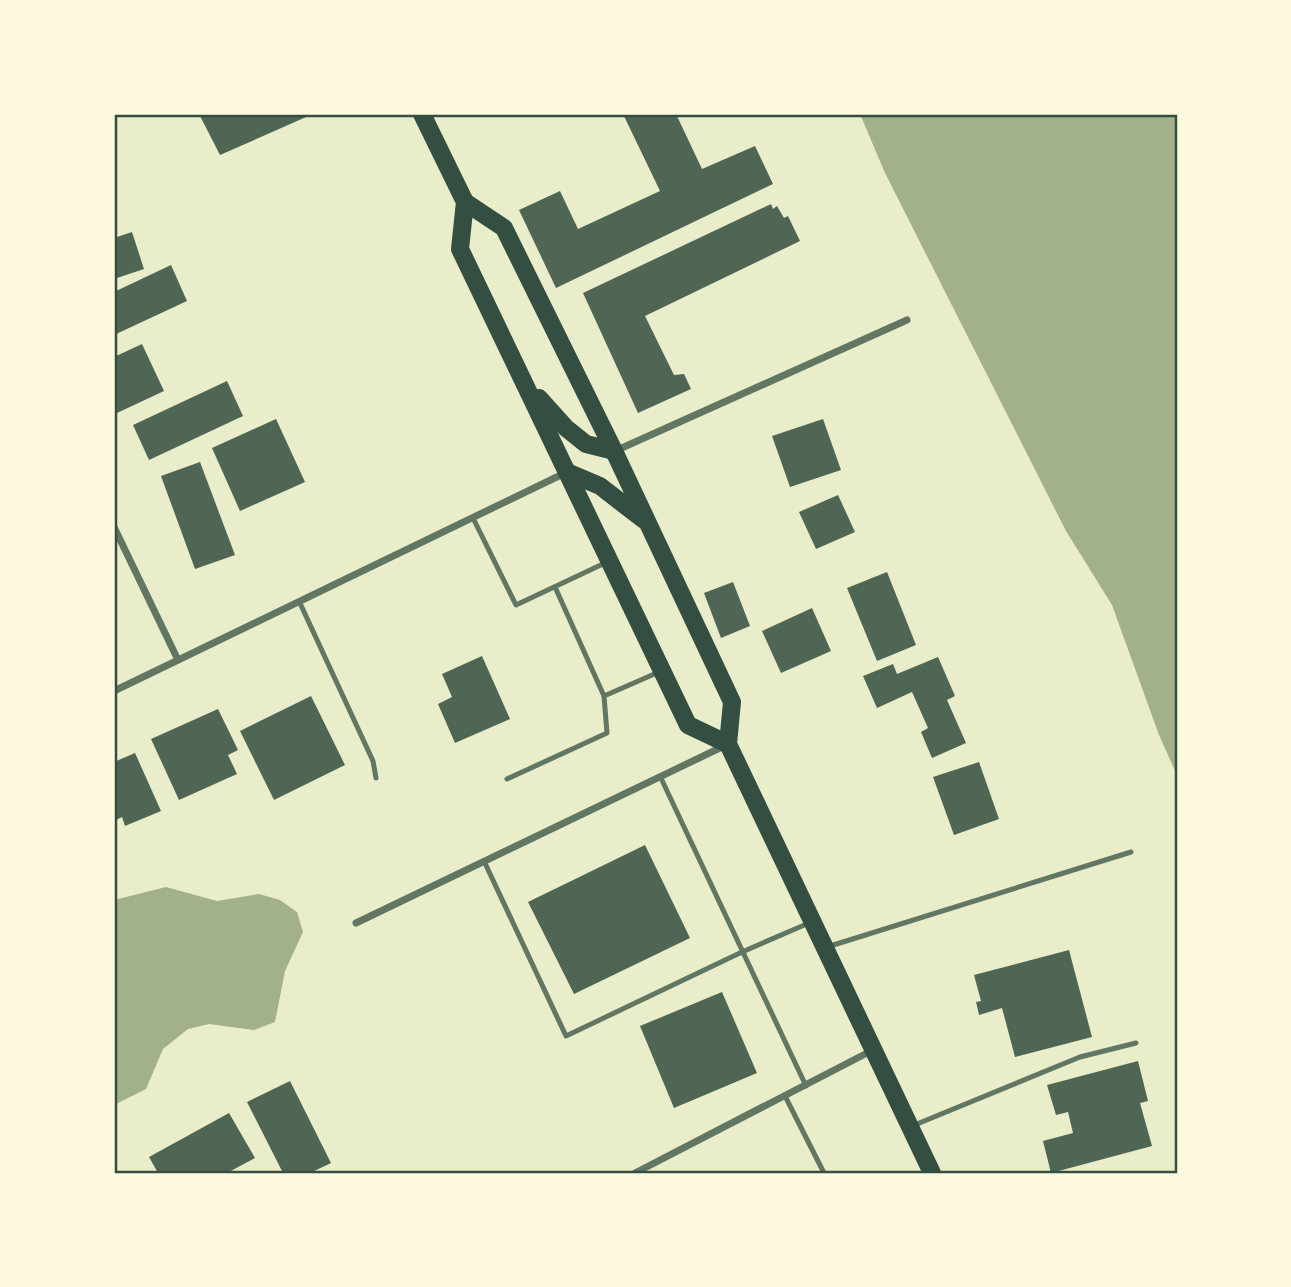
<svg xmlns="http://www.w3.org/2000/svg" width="1291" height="1287" viewBox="0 0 1291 1287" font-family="'Fira Sans Condensed',sans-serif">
  <rect width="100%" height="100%" fill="#e9edc9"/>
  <g fill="#a3b18a">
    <path d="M860,114h317v661l-18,-40 -47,-130 -46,-74 -181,-358z"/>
    <path d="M166,887l51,14 42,-7 21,6 17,12 6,20 -18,39 -10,51 -21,8 -45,-6 -21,5 -25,20 -17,40 -32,16v-205z"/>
  </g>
  <g fill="#4f6655">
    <path d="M199,114h114l-93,41z"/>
    <path d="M623,114h53l26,55 53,-23 18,38 -217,104 -37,-78 41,-19 18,38 82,-38z"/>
    <path d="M771,204l2,5 4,-3 7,12 4,-2 12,25 -155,75 29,59 10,-1 7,15 -53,24 -55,-120z"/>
    <path d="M132,232l12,37 -30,10v-41z"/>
    <path d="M171,265l16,36 -73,34v-43z"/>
    <path d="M142,344l22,47 -47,22 -3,-8v-48z"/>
    <path d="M227,381l16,35 -94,44 -16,-35z"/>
    <path d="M276,419l29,63 -65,29 -28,-63z"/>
    <path d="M823,419l18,51 -51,17 -18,-51z"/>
    <path d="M200,462l35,93 -40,14 -34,-93z"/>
    <path d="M838,495l17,37 -39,17 -17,-37z"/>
    <path d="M887,572l29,73 -39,16 -30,-73z"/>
    <path d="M733,582l17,44 -29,12 -17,-45z"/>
    <path d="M812,608l19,43 -50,22 -19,-42z"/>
    <path d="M482,656l28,63 -55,24 -17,-39 14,-7 -10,-23z"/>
    <path d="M938,657l17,39 -8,4 19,43 -34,15 -11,-26 7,-4 -16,-36 -35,16 -14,-32 30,-12 4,10z"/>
    <path d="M311,696l34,69 -71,35 -34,-69z"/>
    <path d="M218,709l20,41 -10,5 9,19 -58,26 -28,-61z"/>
    <path d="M135,753l26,58 -36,15 -3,-9 -8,4v-59z"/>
    <path d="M979,762l20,57 -45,16 -21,-58z"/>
    <path d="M645,845l45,93 -116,56 -46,-92z"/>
    <path d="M1069,950l23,87 -77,20 -13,-49 -23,7 -3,-13 5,-1 -7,-26z"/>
    <path d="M722,992l35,81 -83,35 -34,-82z"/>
    <path d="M1138,1061l10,40 -8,2 12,43 -101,27 -8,-32 30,-8 -5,-21 -12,3 -9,-30z"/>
    <path d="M290,1081l41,82 -21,10h-27l-36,-71z"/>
    <path d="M229,1113l26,45 -28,15h-69l-9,-16z"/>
  </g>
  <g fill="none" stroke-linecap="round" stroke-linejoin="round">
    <g stroke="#617663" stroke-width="5">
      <path d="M473,518l43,87 89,-42"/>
      <path d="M299,601l74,160 3,17"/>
      <path d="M604,696l55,-24"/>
      <path d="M660,776l146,310"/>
      <path d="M507,779l100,-46 -3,-37 -49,-109"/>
      <path d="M484,861l82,175 176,-84 67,-29"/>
      <path d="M827,947l304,-95"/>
      <path d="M785,1096l39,77"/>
      <path d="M912,1126l168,-69 56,-14"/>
    </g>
    <g stroke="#617663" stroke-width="7">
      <path d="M615,451l292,-131"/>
      <path d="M114,527l64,133"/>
      <path d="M114,691l453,-219"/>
      <path d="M356,923l368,-177"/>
      <path d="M635,1173l236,-122"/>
    </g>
    <g stroke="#344e41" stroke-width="18">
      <path d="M422,114l43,88 -5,47 228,476 40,19"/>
      <path d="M465,202l39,26 110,223 118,251 -4,42 204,429"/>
      <path d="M539,398l27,30 20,16 28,7"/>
      <path d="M567,472l33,14 44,34"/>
    </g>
  </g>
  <rect width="1291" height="1287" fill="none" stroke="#fefae0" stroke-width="231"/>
  <rect x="116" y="116" width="1060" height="1056" fill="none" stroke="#344e41" stroke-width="2.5"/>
</svg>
